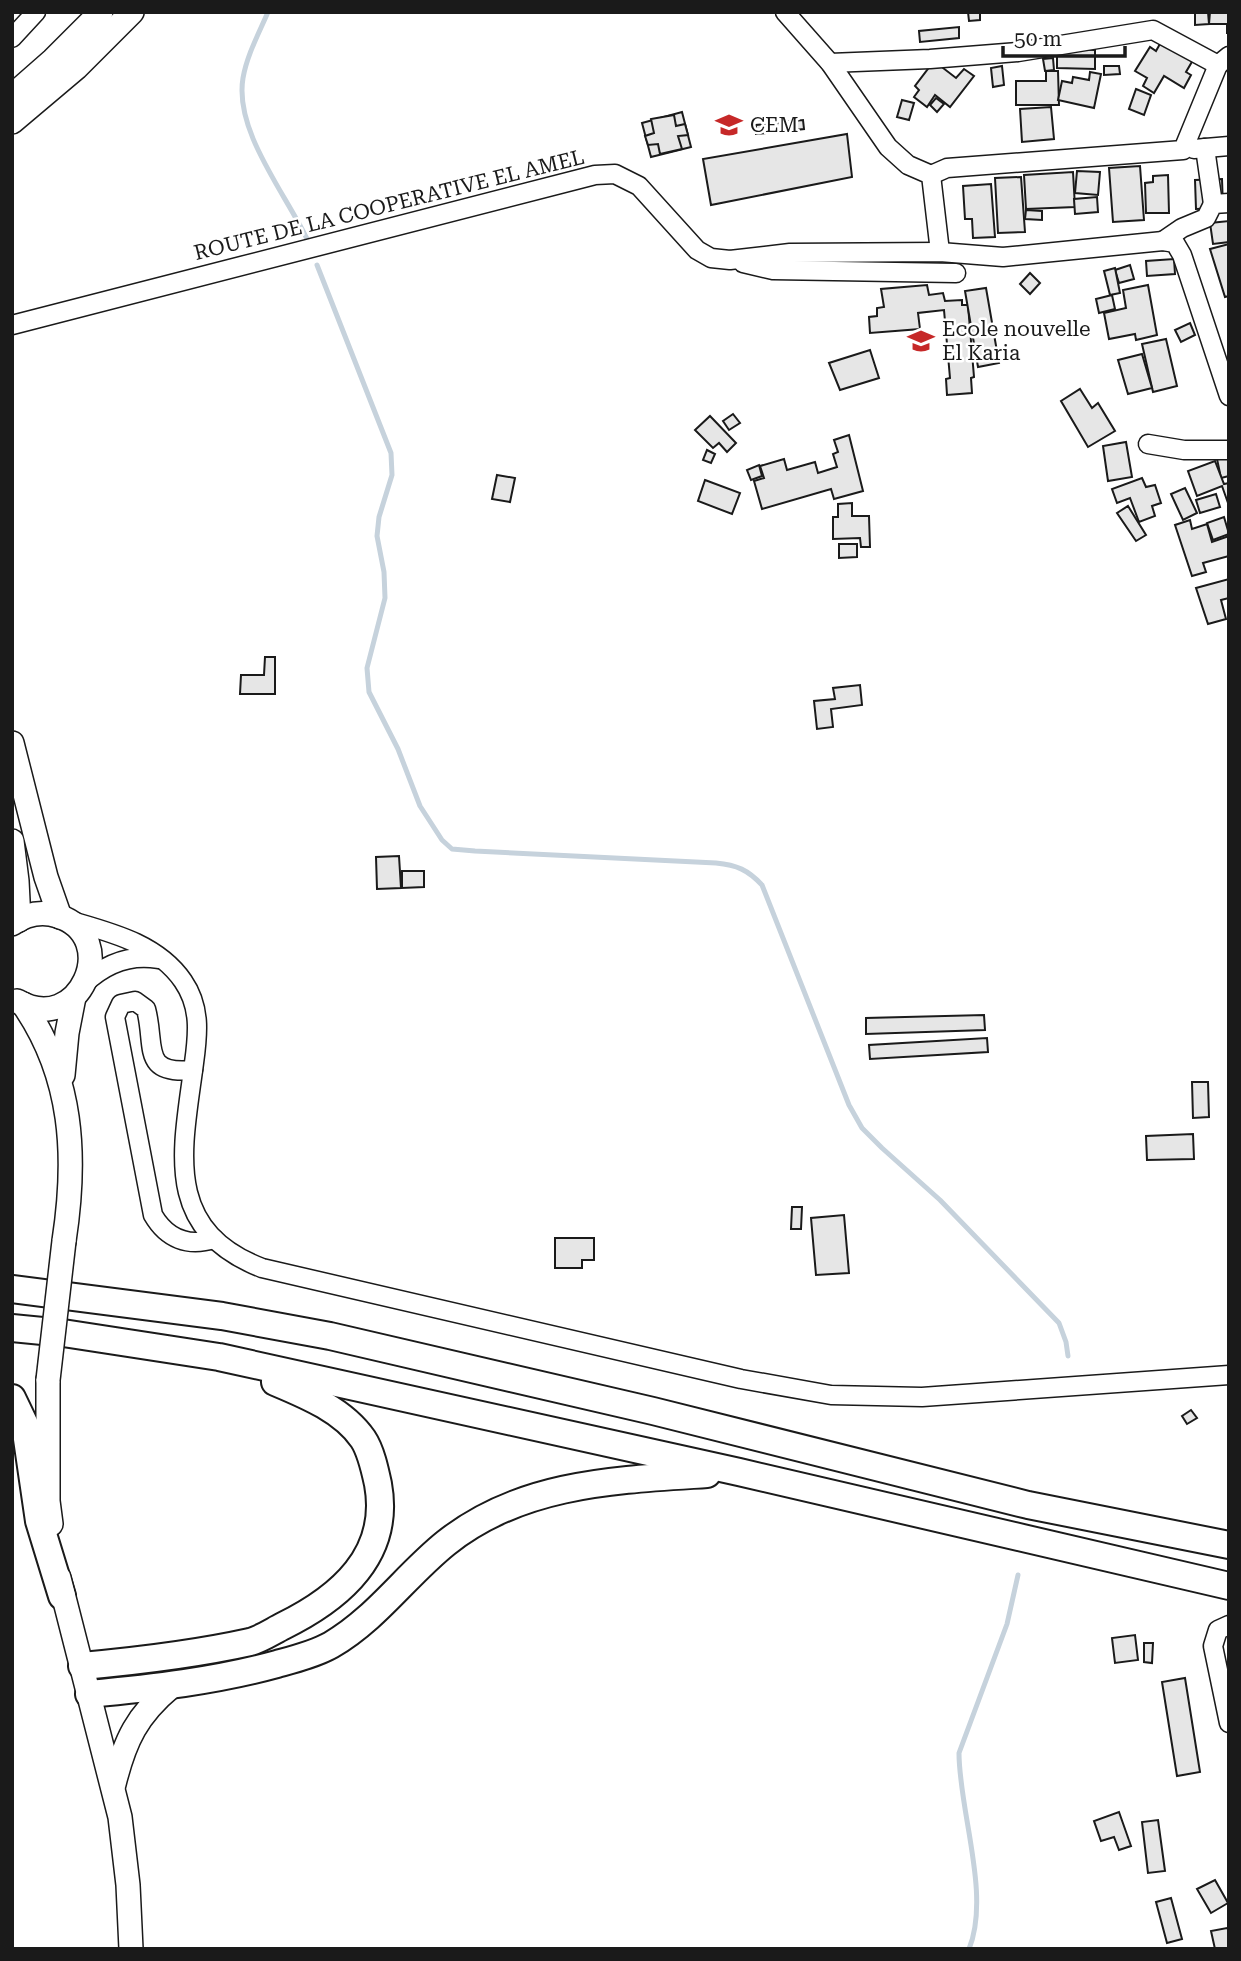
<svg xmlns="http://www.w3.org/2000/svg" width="1241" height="1961" viewBox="0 0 1241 1961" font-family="'Roboto Serif',serif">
  <rect width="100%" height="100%" fill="#fff"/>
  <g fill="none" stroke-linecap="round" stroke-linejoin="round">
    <g stroke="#c6d2dc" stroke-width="5">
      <path d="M268,12c-9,21 -21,43 -25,66 -9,53 43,116 65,163"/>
      <path d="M317,265l74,188 1,22 -13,42 -2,19 7,36 1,26 -18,70 2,24 29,57 22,57 22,34 10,9 23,2 241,12c21,2 32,7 46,22l87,220 13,23 20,20 58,52 119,123 7,19 2,14"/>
      <path d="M969,1949c22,-54 -10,-138 -10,-196l48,-129 11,-49"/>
    </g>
  </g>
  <g fill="#e6e6e6" stroke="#1a1a1a" stroke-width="2">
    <path d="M968,12h12v8l-11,1z"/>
    <path d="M1195,12h13l1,12 -14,1z"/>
    <path d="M1210,12h19v21h-2v-9h-18z"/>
    <path d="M959,27v11l-39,4 -1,-11z"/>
    <path d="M1161,42l32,18 -7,12 5,3 -7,13 -20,-12 -10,17 -11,-7 4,-8 -12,-7 15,-24 6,4z"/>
    <path d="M1057,48l38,2v19l-38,-1z"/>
    <path d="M1053,58l1,12 -9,1 -2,-12z"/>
    <path d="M934,61l22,17 8,-9 10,7 -24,31 -15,-12 -8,12 -13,-10 5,-7 -4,-4z"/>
    <path d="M1002,66l2,19 -11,2 -2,-19z"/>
    <path d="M1104,66h15l1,8 -16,1z"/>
    <path d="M1046,71h12l1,34h-43v-24h30z"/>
    <path d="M1090,72l11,2 -7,34 -36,-8 4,-19 10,2 1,-6 16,3z"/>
    <path d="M1136,89l15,6 -7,20 -15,-6z"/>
    <path d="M936,98l8,6 -7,8 -7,-7z"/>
    <path d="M902,100l12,3 -5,17 -12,-3z"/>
    <path d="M1051,107l3,32 -32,3 -2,-33z"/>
    <path d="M682,112l9,35 -40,10 -9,-34z"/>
    <path d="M674,115l2,11 9,-2 3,11 -10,1 4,13 -22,5 -2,-10 -10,1 -3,-9 9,-3 -3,-14z"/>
    <path d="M803,120l1,9 -48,5v-9z"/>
    <path d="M847,134l5,43 -141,28 -8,-46z"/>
    <path d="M1140,166l4,54 -31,2 -4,-54z"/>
    <path d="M1077,171l23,1 -2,23 -23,-2z"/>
    <path d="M1073,172l2,35 -49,2 -2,-34z"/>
    <path d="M1168,175l1,38h-23l-1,-30 8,-1v-6z"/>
    <path d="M1021,177l4,55 -27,1 -3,-55z"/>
    <path d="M1222,179l1,29 -27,1 -1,-29z"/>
    <path d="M991,184l4,53 -22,1 -1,-19h-7l-2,-33z"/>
    <path d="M1097,197l1,15 -23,2 -1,-15z"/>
    <path d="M1026,210l16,1v9l-17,-1z"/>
    <path d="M1229,221v21l-16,2 -3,-21z"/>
    <path d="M1229,244v52l-4,1 -15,-48z"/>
    <path d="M1174,259l1,15 -28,2 -1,-15z"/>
    <path d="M1130,265l4,14 -15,4 -4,-13z"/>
    <path d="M1115,268l5,25 -10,2 -6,-24z"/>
    <path d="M1030,273l10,10 -10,11 -10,-10z"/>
    <path d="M927,285l2,10 14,-2 2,8 17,-1v5h6l6,72 -3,1 1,15 -25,2 -1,-16 4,-1 -6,-68 -26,3 2,16 -50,4 -1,-16 8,-1v-8l7,-1 -3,-18z"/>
    <path d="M1148,285l9,50 -21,5 -1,-6 -26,5 -5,-26 22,-5 -3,-18z"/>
    <path d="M986,288l13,75 -21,4 -13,-76z"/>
    <path d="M1112,295l3,14 -16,4 -3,-14z"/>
    <path d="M1190,323l5,12 -14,7 -6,-12z"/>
    <path d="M1166,339l11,47 -24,6 -11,-48z"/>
    <path d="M870,350l9,28 -39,12 -11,-27z"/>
    <path d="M1142,354l10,34 -24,6 -10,-34z"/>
    <path d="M1080,389l12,19 6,-5 17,28 -27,16 -27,-46z"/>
    <path d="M733,414l7,9 -11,7 -6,-9z"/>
    <path d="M710,416l26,27 -9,9 -8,-9 -6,5 -18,-18z"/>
    <path d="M849,435l14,56 -29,8 -3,-10 -69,20 -8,-28 10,-3 -4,-12 24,-7 3,11 28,-8 3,11 19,-6 -4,-13 5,-2 -4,-12z"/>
    <path d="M1126,442l6,35 -24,4 -5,-35z"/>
    <path d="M707,450l8,4 -4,9 -8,-3z"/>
    <path d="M1229,457v19l-8,2 -4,-19z"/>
    <path d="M1215,461l9,23 5,-1 -1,20 -6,-17 -25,10 -9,-25z"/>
    <path d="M759,465l3,11 -11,4 -4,-10z"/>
    <path d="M497,475l18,3 -5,24 -18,-3z"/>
    <path d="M1142,478l4,9 9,-2 6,18 -9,3 3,10 -16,6 -9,-24 -13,5 -5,-14z"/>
    <path d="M705,480l35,13 -8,21 -34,-13z"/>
    <path d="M1185,488l12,25 -14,7 -12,-26z"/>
    <path d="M1216,494l4,13 -20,6 -4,-13z"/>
    <path d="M852,503v13h17l1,31h-9l-1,-9 -27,1v-22h5v-13z"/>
    <path d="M1128,506l18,29 -10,6 -19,-28z"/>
    <path d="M1224,517l5,17 -16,6 -6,-17z"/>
    <path d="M1190,520l2,9 15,-5 5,18 17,-6v20l-26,7 3,9 -14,4 -17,-51z"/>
    <path d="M839,544h18v13l-18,1z"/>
    <path d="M1229,579v19l-8,2 5,19 -18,5 -12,-36z"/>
    <path d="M265,657h10v37h-35l1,-19h23z"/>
    <path d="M860,685l2,20 -31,4 2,18 -16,2 -3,-28 21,-2 -2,-11z"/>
    <path d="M399,856l2,32 -24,1 -1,-32z"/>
    <path d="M402,871h22v16l-22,1z"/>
    <path d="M984,1015l1,15 -119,4v-16z"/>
    <path d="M987,1038l1,14 -118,7 -1,-14z"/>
    <path d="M1192,1082h16l1,35 -16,1z"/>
    <path d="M1193,1134l1,25 -47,1 -1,-24z"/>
    <path d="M792,1207h10l-1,22h-10z"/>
    <path d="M844,1215l5,58 -33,2 -5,-57z"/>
    <path d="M555,1238h39v22h-12v8h-27z"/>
    <path d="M1191,1410l6,8 -10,6 -5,-8z"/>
    <path d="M1135,1635l3,25 -23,3 -3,-25z"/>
    <path d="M1144,1643h9l-1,20 -8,-1z"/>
    <path d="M1185,1678l15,94 -23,4 -15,-94z"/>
    <path d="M1119,1812l12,34 -12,4 -5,-13 -13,4 -7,-20z"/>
    <path d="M1158,1820l7,51 -17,2 -6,-51z"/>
    <path d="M1215,1880l13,23 -17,10 -14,-24z"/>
    <path d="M1171,1898l11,41 -15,4 -11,-41z"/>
    <path d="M1227,1928l2,2v19h-14l-4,-18z"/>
  </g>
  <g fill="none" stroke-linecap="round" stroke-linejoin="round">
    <defs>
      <g id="minor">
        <path d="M785,12l45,51 58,84 20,18 23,10 9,77"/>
        <path d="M12,38l24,-26"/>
        <path d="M830,63l100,-4 88,-7 135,-22 65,35 11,-9"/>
        <path d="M1205,148l8,56"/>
        <path d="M1194,149l35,-3"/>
        <path d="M931,175l16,-7 236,-18 35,-85"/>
        <path d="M1163,241l19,-13 24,-10 7,-14 16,-1"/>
        <path d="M743,263l30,7 183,3"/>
        <path d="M12,325l583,-150 20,-1 24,12 58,64 14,8 19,2 60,-7 150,-1 63,5 160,-16 12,2 7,12 47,141"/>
        <path d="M1148,444l36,6h45"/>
        <path d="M68,920c41,12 89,23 115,61 18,26 15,53 11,82 -11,85 -33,166 68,205l479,111 90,16 91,2 307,-22"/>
        <path d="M84,984c21,-20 45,-30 74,-25"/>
        <path d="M193,1070c-53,5 -37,-24 -47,-61l-11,-8 -14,3 -6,13 38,198c14,24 35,32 61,24"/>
        <path d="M1229,1625l-11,5 -5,16 16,77"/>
      </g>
      <g id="major">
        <path d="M12,96l41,-36 48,-48"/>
        <path d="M12,122l64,-54 56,-56"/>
        <path d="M12,743l34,134 14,40"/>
        <path d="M12,841l5,40 2,39"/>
        <path d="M12,924c14,-10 30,-13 46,-8 65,21 21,122 -41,85"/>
        <path d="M23,1004c50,72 54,152 41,237"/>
        <path d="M63,1075l4,-42 7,-36"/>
        <path d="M48,1380v121l3,23"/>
        <path d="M59,1578l61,239 8,68 3,64"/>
        <path d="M114,1784c11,-44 23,-69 58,-98"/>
      </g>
      <g id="highway">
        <path d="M12,1289l210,27 108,20 323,75 375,94 201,40"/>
        <path d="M12,1328l51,5 156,24 520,115 490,114"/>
        <path d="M12,1398l13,27 14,96 23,75"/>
        <path d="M82,1666c55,-5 114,-12 168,-24 11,-3 23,-11 33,-16 57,-28 108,-71 95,-142 -3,-14 -7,-33 -15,-45 -20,-29 -57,-44 -88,-57"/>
        <path d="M89,1694c64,-6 126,-13 188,-30 18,-5 38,-10 54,-19 45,-26 75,-70 115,-102 75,-60 169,-63 261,-69"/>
      </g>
    </defs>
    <use href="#minor" stroke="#1a1a1a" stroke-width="21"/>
    <use href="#major" stroke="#1a1a1a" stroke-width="26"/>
    <use href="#highway" stroke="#1a1a1a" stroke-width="30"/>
    <use href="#minor" stroke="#fff" stroke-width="18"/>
    <use href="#major" stroke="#fff" stroke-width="23"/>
    <use href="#highway" stroke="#fff" stroke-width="26"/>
    <defs>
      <path id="major-bridge" d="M48,1380l16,-139"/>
    </defs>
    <use href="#major-bridge" stroke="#1a1a1a" stroke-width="26" stroke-linecap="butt"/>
    <use href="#major-bridge" stroke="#fff" stroke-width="23"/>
  </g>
  <defs>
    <symbol id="school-bare" viewBox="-9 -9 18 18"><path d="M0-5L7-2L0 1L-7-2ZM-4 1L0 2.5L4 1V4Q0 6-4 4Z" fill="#c62828" stroke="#fff" stroke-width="2.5" paint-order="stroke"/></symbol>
  </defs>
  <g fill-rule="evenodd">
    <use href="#school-bare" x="710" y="106" width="38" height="38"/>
    <use href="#school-bare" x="902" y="322" width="38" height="38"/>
  </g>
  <g text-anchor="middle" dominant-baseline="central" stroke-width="5" stroke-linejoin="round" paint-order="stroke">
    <g font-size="21" fill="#1a1a1a" stroke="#fff" text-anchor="start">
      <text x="750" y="125">CEM</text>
      <text x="942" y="329">Ecole nouvelle<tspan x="942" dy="24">El Karia</tspan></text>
    </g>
    <g font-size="21" fill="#1a1a1a" stroke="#fff">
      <text transform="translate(389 205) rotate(-14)">ROUTE DE LA COOPERATIVE EL AMEL</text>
    </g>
  </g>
  <rect width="1241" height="1961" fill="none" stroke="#1a1a1a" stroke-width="28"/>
  <path d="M1003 46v10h122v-10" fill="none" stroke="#1a1a1a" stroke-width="3.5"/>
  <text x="1014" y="46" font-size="21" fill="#1a1a1a" stroke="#ffffff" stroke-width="5" paint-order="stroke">50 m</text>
</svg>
